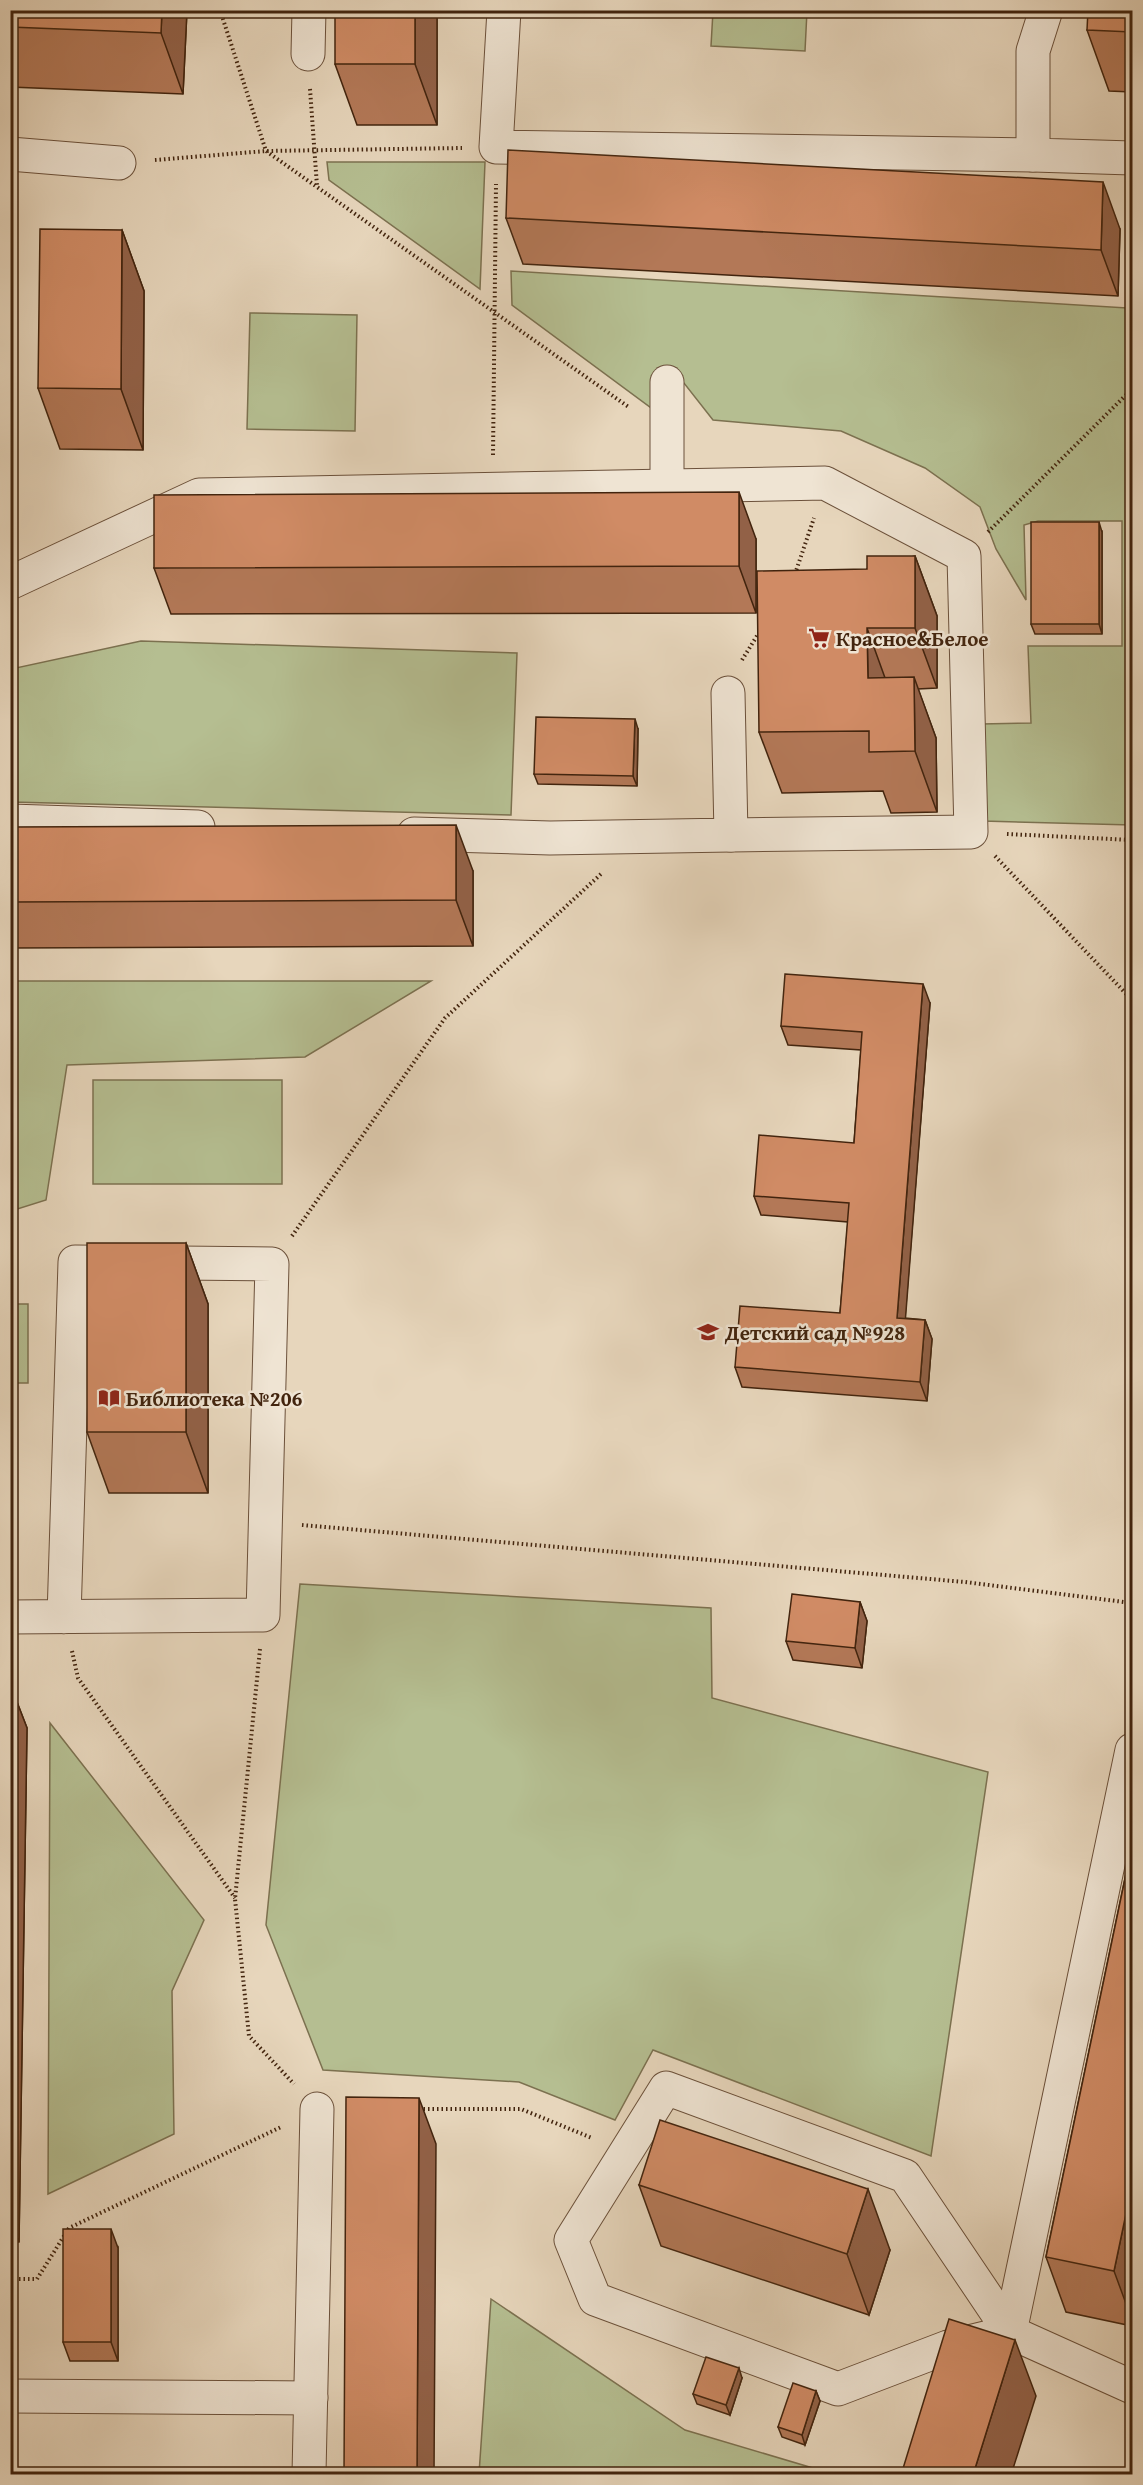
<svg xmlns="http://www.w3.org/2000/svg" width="1143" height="2485" viewBox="0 0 1143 2485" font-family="'Gentium Book Plus',serif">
  <rect width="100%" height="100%" fill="#e7d6bc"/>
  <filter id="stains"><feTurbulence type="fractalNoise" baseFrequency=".00333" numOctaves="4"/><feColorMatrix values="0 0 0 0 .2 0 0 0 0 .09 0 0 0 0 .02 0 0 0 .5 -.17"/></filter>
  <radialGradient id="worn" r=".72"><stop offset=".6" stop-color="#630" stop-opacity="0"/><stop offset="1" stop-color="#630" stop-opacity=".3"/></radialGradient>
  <g fill="#b5be91" stroke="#7c7150" stroke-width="1.5">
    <path d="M713,11h94l-2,40 -94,-5z"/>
    <path d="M327,162h158l-5,127 -151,-109z"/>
    <path d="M1129,215h3v610l-149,-4 -2,-97 50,-1 -3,-77h94v-125h-84l-14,4 2,75 -30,-51 -16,-42 -55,-39 -84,-37 -128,-11 -29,-37 -27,-11 -3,38 -142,-105 -1,-34 616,37z"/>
    <path d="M250,313l107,2 -2,116 -108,-2z"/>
    <path d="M141,641l376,12 -6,162 -500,-13v-133z"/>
    <path d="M10,981h421l-126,76 -238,8 -21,135 -35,11z"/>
    <path d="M282,1080v104h-189v-104z"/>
    <rect x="11" y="1304" width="17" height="79"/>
    <path d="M300,1584l411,24 1,90 276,74 -57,384 -278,-106 -38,70 -96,-38 -196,-12 -57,-145z"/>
    <path d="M50,1723l154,197 -32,71 2,143 -126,60z"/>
    <path d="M491,2299l194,131 148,44h-354z"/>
  </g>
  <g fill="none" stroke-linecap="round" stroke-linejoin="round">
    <defs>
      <g id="minor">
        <path d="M504,10l-8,137 537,8"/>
        <path d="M1046,10l-13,41v104l99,3"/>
        <path d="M308,54l1,-44"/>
        <path d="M10,154l109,9"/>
        <path d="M667,486v-104"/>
        <path d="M10,583l189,-88 626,-12 139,73 7,276 -240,3"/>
        <path d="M10,821l188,6"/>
        <path d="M414,834l136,4 181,-3 -3,-142"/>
        <path d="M10,1617l253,-2 9,-351 -197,-2 -11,355"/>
        <path d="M1132,1750l-122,582 122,55"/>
        <path d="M666,2088l239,88 105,156 -62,15 -110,42 -243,-90 -24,-59z"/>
        <path d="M10,2396l301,2"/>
        <path d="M309,2474l8,-365"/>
      </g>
    </defs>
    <use href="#minor" stroke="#6b503a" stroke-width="35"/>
    <g stroke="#42240e" stroke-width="4" stroke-dasharray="1.5 3" stroke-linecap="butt">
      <path d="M220,10l46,141 364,257"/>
      <path d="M310,89l7,97"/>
      <path d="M155,160l111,-9 196,-3"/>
      <path d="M493,455l3,-271"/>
      <path d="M988,532l144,-143"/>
      <path d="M795,574l19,-56"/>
      <path d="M742,660l18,-29"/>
      <path d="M1007,834l125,6"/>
      <path d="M995,856l137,144"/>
      <path d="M292,1236l153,-218 156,-144"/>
      <path d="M302,1525l663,57 167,21"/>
      <path d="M260,1649l-25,250 14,137 45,48"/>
      <path d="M72,1651l6,27 157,220"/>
      <path d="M419,2109h102l71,29"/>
      <path d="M10,2279h27l32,-51 212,-101"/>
    </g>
    <use href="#minor" stroke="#efe4d3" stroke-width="33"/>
  </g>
  <g fill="#b37857" stroke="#42240e" stroke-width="1.5">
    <path d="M10,10h177l-4,84 -173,-7z"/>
    <path d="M437,10v115h-80l-22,-61z"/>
    <path d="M1132,10v82l-23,-1 -22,-61z"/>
    <path d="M506,218l614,11 -2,67 -595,-32z"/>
    <path d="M122,230l22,61 -1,159 -83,-1 -22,-61z"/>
    <path d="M1102,532v102h-67l-4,-10z"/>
    <path d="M756,539v74l-585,1 -17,-46z"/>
    <path d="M915,556l22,60v72l-19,1 18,49 1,74 -46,1 -8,-22 -101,2 -23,-61 108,-163z"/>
    <path d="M638,729l-1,57 -99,-2 -4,-10z"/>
    <path d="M10,827l463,44v75l-463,2z"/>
    <path d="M930,1003l-25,315 20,2 7,19 -5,62 -185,-14 -7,-20 105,-54 8,-91 -87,-7 -7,-19 100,-53 7,-93 -73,-5 -7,-19z"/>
    <path d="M186,1243l22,61v189h-99l-22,-61z"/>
    <path d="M860,1602l7,19 -5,47 -69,-8 -7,-19z"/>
    <path d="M10,1684l17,44 -8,514h-9z"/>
    <path d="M1132,1845v481l-66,-14 -20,-55z"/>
    <path d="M639,2185l251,65 -21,65 -208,-69z"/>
    <path d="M118,2248v113h-48l-7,-19z"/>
    <path d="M742,2378l-12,37 -33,-11 -4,-10z"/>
    <path d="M816,2391l4,10 -15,44 -23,-8 -4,-10z"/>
  </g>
  <g fill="#926147" stroke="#42240e" stroke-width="1.5">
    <path d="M162,10h25l-4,84 -22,-61z"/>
    <path d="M415,10h22v115l-22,-61z"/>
    <path d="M1103,182l17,47 -2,67 -17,-46z"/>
    <path d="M122,230l22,61 -1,159 -22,-61z"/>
    <path d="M739,492l17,47v74l-17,-47z"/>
    <path d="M1099,522l3,10v102l-3,-10z"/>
    <path d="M915,556l22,60v72l-22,-60z"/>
    <path d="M867,628l22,61 -21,-11z"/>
    <path d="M914,677l22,61 1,74 -22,-61z"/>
    <path d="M635,719l3,10 -1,57 -4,-10z"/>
    <path d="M456,825l17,46v75l-17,-46z"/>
    <path d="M923,984l7,19 -26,334 -7,-19z"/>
    <path d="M186,1243l22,61v189l-22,-61z"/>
    <path d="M925,1320l7,19 -5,62 -7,-19z"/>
    <path d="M860,1602l7,19 -5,47 -7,-20z"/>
    <path d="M10,1684l17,44 -8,514 -9,-23z"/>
    <path d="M419,2098l17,46 -2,331h-17z"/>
    <path d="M1132,2185v135l-18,-49z"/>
    <path d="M868,2189l22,61 -21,65 -22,-61z"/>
    <path d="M111,2229l7,19v113l-7,-19z"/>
    <path d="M1015,2340l21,56 -25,79h-38z"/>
    <path d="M739,2368l3,10 -12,37 -4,-10z"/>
    <path d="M816,2391l4,10 -15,44 -3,-10z"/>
  </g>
  <g fill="#d08b65" stroke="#42240e" stroke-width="1.5">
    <path d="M10,10h152l-1,23 -151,-6z"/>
    <rect x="335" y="10" width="80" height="54"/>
    <path d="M1088,10h44v22l-45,-2z"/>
    <path d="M508,150l595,32 -2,68 -595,-32z"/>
    <path d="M40,229l82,1 -1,159 -83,-1z"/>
    <path d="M739,492v74l-585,2v-73z"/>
    <rect x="1031" y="522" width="68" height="102"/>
    <path d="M867,556h48v72h-48l1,50 46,-1 1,74 -46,1v-21l-110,1 -2,-161 110,-2z"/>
    <path d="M536,717l99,2 -2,57 -99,-2z"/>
    <path d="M456,825v75l-446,2v-75z"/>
    <path d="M785,974l138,10 -26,334 28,2 -5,62 -185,-15 5,-61 100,7 9,-110 -95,-7 5,-61 95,8 8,-111 -81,-6z"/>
    <rect x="87" y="1243" width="99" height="189"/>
    <path d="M792,1594l68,8 -5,46 -69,-7z"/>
    <path d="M1132,1845v340l-18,86 -68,-14z"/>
    <path d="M346,2097l73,1 -2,377h-73z"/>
    <path d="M660,2120l208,69 -21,65 -208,-69z"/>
    <rect x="63" y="2229" width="48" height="113"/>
    <path d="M949,2319l66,21 -42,135h-72z"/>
    <path d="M706,2357l33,11 -13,37 -33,-11z"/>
    <path d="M793,2383l23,8 -14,44 -24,-8z"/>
  </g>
  <defs>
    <symbol id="supermarket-bare" viewBox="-9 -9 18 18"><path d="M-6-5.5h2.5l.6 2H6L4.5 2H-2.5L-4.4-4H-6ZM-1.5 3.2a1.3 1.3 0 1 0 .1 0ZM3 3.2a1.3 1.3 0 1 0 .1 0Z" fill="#8f2418" stroke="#efe4d3" stroke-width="2.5" paint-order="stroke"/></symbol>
    <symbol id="school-bare" viewBox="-9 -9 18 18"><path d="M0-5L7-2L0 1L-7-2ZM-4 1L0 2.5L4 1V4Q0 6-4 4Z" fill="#8f2418" stroke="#efe4d3" stroke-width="2.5" paint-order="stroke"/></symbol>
    <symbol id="library-bare" viewBox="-9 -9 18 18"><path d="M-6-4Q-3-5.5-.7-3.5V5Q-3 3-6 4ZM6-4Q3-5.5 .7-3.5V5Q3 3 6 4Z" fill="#8f2418" stroke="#efe4d3" stroke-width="2.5" paint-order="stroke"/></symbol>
  </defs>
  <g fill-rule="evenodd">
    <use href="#supermarket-bare" x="804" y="623" width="30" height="30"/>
    <use href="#school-bare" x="693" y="1317" width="30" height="30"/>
    <use href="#library-bare" x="94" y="1383" width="30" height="30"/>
  </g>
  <g text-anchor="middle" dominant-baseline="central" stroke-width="5" stroke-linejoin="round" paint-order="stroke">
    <g font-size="21" font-weight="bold" fill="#42240e" stroke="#efe4d3" text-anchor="start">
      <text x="836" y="638">Красное&amp;Белое</text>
      <text x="725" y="1332">Детский сад №928</text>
      <text x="126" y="1398">Библиотека №206</text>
    </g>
  </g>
  <rect width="1143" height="2485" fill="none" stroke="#e7d6bc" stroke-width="36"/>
  <rect x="12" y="12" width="1119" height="2461" fill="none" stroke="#42240e" stroke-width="3"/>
  <rect x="18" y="18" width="1107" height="2449" fill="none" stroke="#42240e" stroke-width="1.5"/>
  <rect width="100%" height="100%" filter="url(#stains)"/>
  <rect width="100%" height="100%" fill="url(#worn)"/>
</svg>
